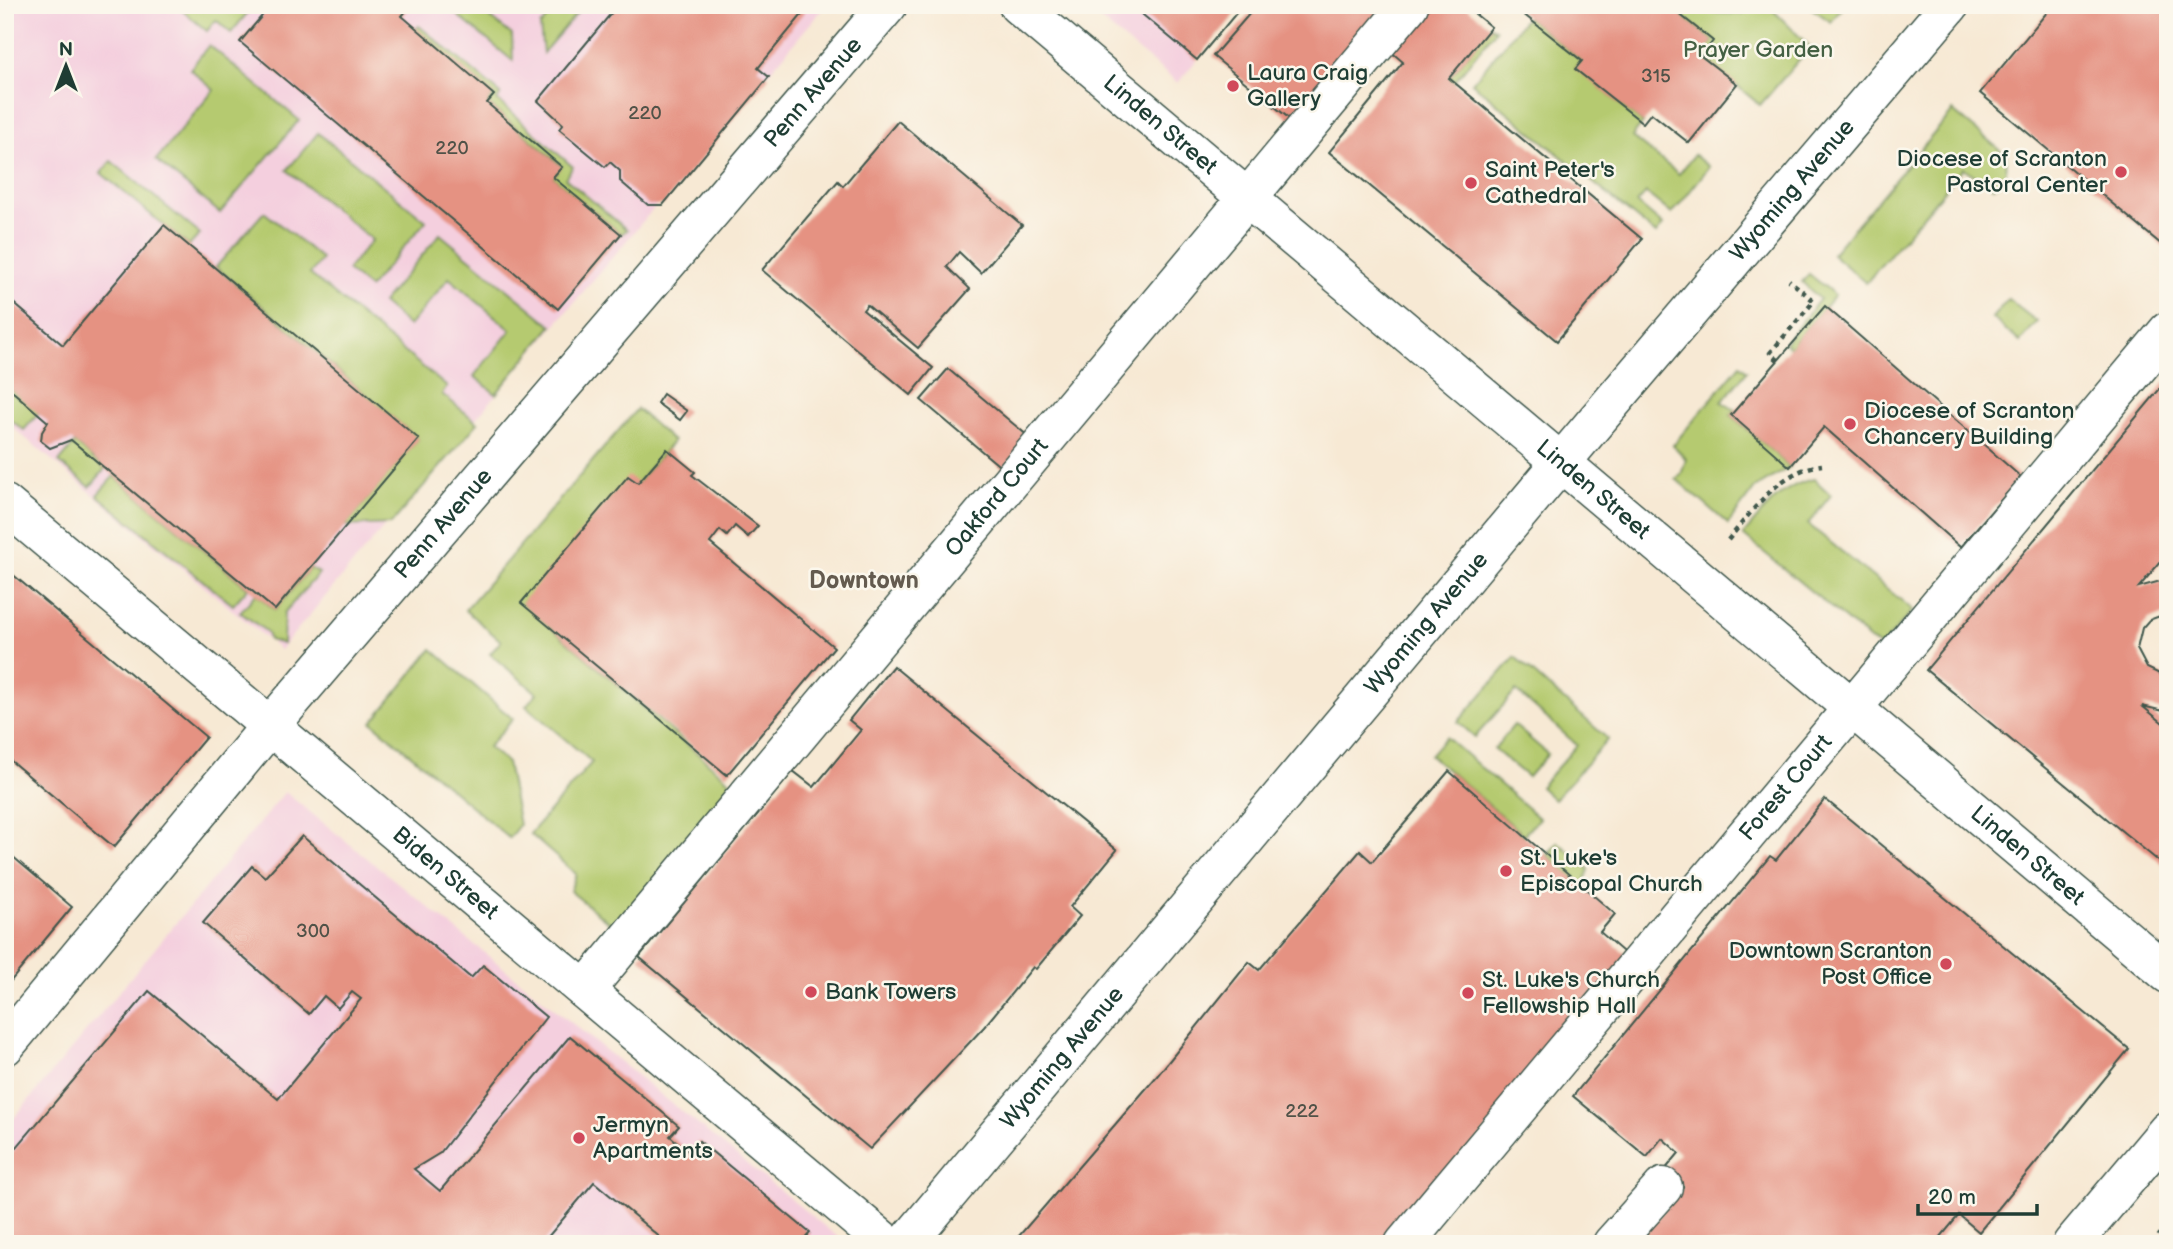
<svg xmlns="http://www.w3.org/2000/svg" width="2173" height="1249" viewBox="0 0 2173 1249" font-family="'Balsamiq Sans',sans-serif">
  <rect width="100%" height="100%" fill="#fbf7ec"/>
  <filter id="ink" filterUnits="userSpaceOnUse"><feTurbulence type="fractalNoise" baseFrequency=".0143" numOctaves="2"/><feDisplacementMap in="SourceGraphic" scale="14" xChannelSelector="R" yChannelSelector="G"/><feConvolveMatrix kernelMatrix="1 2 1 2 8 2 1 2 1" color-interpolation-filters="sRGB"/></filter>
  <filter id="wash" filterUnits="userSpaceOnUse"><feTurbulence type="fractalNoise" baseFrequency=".00686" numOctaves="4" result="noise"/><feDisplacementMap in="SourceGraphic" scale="28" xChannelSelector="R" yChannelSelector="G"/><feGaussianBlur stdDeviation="1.57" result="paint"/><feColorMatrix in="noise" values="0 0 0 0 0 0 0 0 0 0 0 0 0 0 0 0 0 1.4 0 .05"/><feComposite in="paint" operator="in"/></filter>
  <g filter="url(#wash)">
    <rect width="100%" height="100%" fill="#f7e9d4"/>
    <g fill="#f4cfde">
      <path d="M5,5h821l-546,645 -275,-229z"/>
      <path d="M1082,5h159l-63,78z"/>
      <path d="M285,792l559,450 -839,2v-115z"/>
    </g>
    <g fill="#b5ca6f" stroke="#6a8452" stroke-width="2">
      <path d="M186,5h29l6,5 4,-5h29l-23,28 -15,-13 -9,11 -25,-21z"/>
      <path d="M559,5h25l-41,48 -3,-27z"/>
      <path d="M1668,5h22l9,6 3,-5 14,7 27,1v-9h25l42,42 -50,58 -59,-49 12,-15z"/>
      <path d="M1807,5h38l-14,17z"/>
      <path d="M451,10l32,2 29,23 1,26z"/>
      <path d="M1527,17l55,44 -6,7 67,55 -11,14 47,37 15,-19 15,12 -37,47 -26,-21 -9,10 26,22 -7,9 -184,-151z"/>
      <path d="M419,26l82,68 -4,6 76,67 -8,11 62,52 -6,4 -68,-57 9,-11 -75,-63 7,-8 -78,-66z"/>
      <path d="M1491,26l5,4 -42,52 -5,-4z"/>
      <path d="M209,45l90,75 -79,93 -64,-53 58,-70 -24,-21z"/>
      <path d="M1953,111l53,44c2,13 1,26 -13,32l-30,-19 -97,115 -34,-29z"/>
      <path d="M318,133l108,88 -57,67 -22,-18 25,-30 -85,-70z"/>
      <path d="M111,161l89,73 -11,12 -88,-73z"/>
      <path d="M264,212l58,47 -12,15 137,113 -5,7 36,29 -87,101 -46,2 73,-87 -202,-172z"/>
      <path d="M440,234l112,92 -56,68 -22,-18 37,-46 -62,-52 -40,48 -27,-23z"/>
      <path d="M1809,274l26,21 -45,52 -5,-4 35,-44 -18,-17z"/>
      <path d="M2008,299l29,23 -17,20 -28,-24z"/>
      <path d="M1740,365l7,6 -25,31 13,8 -4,5 59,52 -35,21 -27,36 -52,-45 5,-4 5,-16 -13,-14z"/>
      <path d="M5,385l34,28 -15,17 -19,-14z"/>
      <path d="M637,409l36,32 -35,42 -116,120 210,180 -116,145 -46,-37 6,-17 -46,-40 62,-72 -66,-56 11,-13 -47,-39 11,-13 -36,-31z"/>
      <path d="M75,443l30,26 -15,18 -31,-25z"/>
      <path d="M114,476l134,112 -15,17 -136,-110z"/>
      <path d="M1814,479l17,16 -23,29 105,86 -33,38 -137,-113c21,-24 38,-50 71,-56z"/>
      <path d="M310,568l9,5 -35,40 -1,31 -14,-4 -2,-8 -27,-20 16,-18 19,16z"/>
      <path d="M432,649l81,70 -25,28 19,16 12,62 -10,13 -137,-116z"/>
      <path d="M1515,657l93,82 -54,61 -14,-13 37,-42 -61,-54 -41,46 -17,-15z"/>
      <path d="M1514,725l34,29 -20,23 -34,-28z"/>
      <path d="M1446,737l93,81 -15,17 -94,-80z"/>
      <path d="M1558,842l31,27 -6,18 -36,-32z"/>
    </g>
    <g id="blocks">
      <g fill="#e59282">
        <path d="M271,5h140l-9,11 92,79 -7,8 75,64 -9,10 68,57 -63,75 -318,-267z"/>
        <path d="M618,5h192l-52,63 11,9 -106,128h-15l-28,-24v-10l-10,-9 -5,5 -46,-38 4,-5 -25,-23z"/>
        <path d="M1131,5h112l-46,55z"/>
        <path d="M1257,5h136l-97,119 -83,-68z"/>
        <path d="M1427,5h37l27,22 -42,51 193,161 -85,102 -228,-189 74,-90 -14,-12z"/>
        <path d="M1512,5h156l45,36 -12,15 36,28 -48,59 -38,-30 -8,10 -68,-54 7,-8z"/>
        <path d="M2053,5h115v245l-188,-157z"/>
        <path d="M898,121l124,104 -41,48 -22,-21 -12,15 23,22 -52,59 -51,-43 -4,5 70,58 -22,27 -149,-125 76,-89 5,5z"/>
        <path d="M164,225l255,214 -144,171 -204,-170 -21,8 -9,-7 1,-9 6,-10 -43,-37v-89l58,49z"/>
        <path d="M1825,306l196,171 -61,70 -136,-120 -34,40 -59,-52z"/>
        <path d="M948,369l81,68 -26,32 -82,-69z"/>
        <path d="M2168,379v174l-29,34 29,-8v34l-19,7 -7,8 -5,21 10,19 21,10v34l-26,-6 26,21v142l-242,-199z"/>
        <path d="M663,394l24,17 -7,9 -23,-17z"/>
        <path d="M667,449l28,23 -3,3 66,51 -10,11 -13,-11 -8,10 -7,-6 -10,13 124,104 -107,128 -206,-172 107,-127 10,7z"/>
        <path d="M5,568l201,169 -92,110 -109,-91z"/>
        <path d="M893,666l224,184 -47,57 10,9 -44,53 -3,-2 -49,60 -114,122 -231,-192 154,-186 21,16 47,-57 -12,-10z"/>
        <path d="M1449,771l166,143 -15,18 29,25 -237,287h-380l145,-168 92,-114 10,8 101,-119 12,11z"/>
        <path d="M1825,799l304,250 -150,183 -20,-17 -24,29h-299l47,-57 -19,-16 15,-18 -17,-15 -15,19 -74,-61 197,-240 6,4z"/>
        <path d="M302,836l169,142 12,-13 63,52 -106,136 -26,16 26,22 130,-155 109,90 -9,10 19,16 10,-11 111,92 -10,11h-132l-74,-62 -52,62h-537v-83l144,-170 129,108 83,-100 -9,-7 -14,16 -14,-12 -15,18 -106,-91 49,-57 13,11z"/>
        <path d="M5,850l67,57 -67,81z"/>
      </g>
    </g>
  </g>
  <g filter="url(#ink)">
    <use href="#blocks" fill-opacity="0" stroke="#3f574c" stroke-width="2"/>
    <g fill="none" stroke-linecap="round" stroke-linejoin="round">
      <defs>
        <g id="minor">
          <path d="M5,504l265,222"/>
          <path id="s1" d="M585,990l824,-985"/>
          <path id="s2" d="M1404,1244l764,-913"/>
          <path d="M1612,1244l51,-57"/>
        </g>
        <g id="major">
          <path id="s3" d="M1018,5l1150,969"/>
          <path id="s4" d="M270,726l617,518"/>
          <path id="s5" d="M5,1046l265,-320 618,-721"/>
          <path id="s6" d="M906,1244l690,-823 354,-416"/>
          <path d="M2072,1244l96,-114"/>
        </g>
      </defs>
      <use href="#minor" stroke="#3f574c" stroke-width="41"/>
      <use href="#major" stroke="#3f574c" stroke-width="41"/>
      <g stroke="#3f574c" stroke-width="4.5" stroke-dasharray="5 5" stroke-linecap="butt">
        <path d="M1778,360l-8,-7 44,-52 -25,-21"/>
        <path d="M1728,540c25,-30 52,-70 94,-75"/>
        <path d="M2152,1244l16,-19"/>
      </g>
      <use href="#minor" stroke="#fff" stroke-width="38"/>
      <use href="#major" stroke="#fff" stroke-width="38"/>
    </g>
  </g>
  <g fill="#d1495b" stroke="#fbf7ec" stroke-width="2.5">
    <circle cx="1233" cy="86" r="7"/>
    <circle cx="2121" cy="172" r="7"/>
    <circle cx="1471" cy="183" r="7"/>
    <circle cx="1850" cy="424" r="7"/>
    <circle cx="1506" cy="871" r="7"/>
    <circle cx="1946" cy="964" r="7"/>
    <circle cx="811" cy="992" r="7"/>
    <circle cx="1468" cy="993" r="7"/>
    <circle cx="579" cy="1138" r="7"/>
  </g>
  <g text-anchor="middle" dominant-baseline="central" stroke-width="5" stroke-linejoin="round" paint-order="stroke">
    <g font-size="19" fill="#505248">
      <text x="1656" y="76">315</text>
      <text x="645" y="113">220</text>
      <text x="452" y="148">220</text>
      <text x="313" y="931">300</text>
      <text x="1302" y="1111">222</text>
    </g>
    <g font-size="23" fill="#446043" stroke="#fbf7ec">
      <text x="1758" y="50">Prayer Garden</text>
    </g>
    <g font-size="23" fill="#1f3d34" stroke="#fbf7ec" text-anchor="start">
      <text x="1247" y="73">Laura Craig<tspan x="1247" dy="26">Gallery</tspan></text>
      <text x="2107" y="159" text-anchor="end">Diocese of Scranton<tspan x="2107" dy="26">Pastoral Center</tspan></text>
      <text x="1485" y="170">Saint Peter's<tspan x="1485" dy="26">Cathedral</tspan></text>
      <text x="1864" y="411">Diocese of Scranton<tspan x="1864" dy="26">Chancery Building</tspan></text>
      <text x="1520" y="858">St. Luke's<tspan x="1520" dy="26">Episcopal Church</tspan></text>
      <text x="1932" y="951" text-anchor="end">Downtown Scranton<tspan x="1932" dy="26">Post Office</tspan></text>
      <text x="1482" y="980">St. Luke's Church<tspan x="1482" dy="26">Fellowship Hall</tspan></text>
      <text x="825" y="992">Bank Towers</text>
      <text x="593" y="1125">Jermyn<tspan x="593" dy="26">Apartments</tspan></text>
    </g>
    <g font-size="23" fill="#1f3d34" stroke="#fbf7ec">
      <text stroke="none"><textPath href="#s5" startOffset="1250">Penn Avenue</textPath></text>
      <text stroke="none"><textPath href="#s3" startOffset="186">Linden Street</textPath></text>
      <text stroke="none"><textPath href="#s6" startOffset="1377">Wyoming Avenue</textPath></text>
      <text stroke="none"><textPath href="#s3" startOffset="752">Linden Street</textPath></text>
      <text stroke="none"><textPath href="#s1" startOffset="642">Oakford Court</textPath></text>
      <text stroke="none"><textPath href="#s5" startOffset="682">Penn Avenue</textPath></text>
      <text stroke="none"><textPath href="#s6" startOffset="810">Wyoming Avenue</textPath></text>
      <text stroke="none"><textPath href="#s2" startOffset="595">Forest Court</textPath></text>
      <text stroke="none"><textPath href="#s3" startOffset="1320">Linden Street</textPath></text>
      <text stroke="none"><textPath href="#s4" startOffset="229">Biden Street</textPath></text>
      <text stroke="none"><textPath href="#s6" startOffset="243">Wyoming Avenue</textPath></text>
    </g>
    <g font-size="24" font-weight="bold" fill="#645b4f" stroke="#fbf7ec">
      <text x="864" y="580">Downtown</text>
    </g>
  </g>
  <rect width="2173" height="1249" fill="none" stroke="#fbf7ec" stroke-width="28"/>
  <g transform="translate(66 66)" stroke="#fbf7ec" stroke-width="5" paint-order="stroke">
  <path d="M0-5L12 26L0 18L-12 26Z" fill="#1f3d34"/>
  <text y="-10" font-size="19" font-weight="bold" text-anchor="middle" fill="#1f3d34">N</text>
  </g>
  <path d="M1918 1204v10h119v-10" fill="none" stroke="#1f3d34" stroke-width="3.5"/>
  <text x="1928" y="1204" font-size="21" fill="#1f3d34" stroke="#fbf7ec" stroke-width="5" paint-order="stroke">20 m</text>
</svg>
